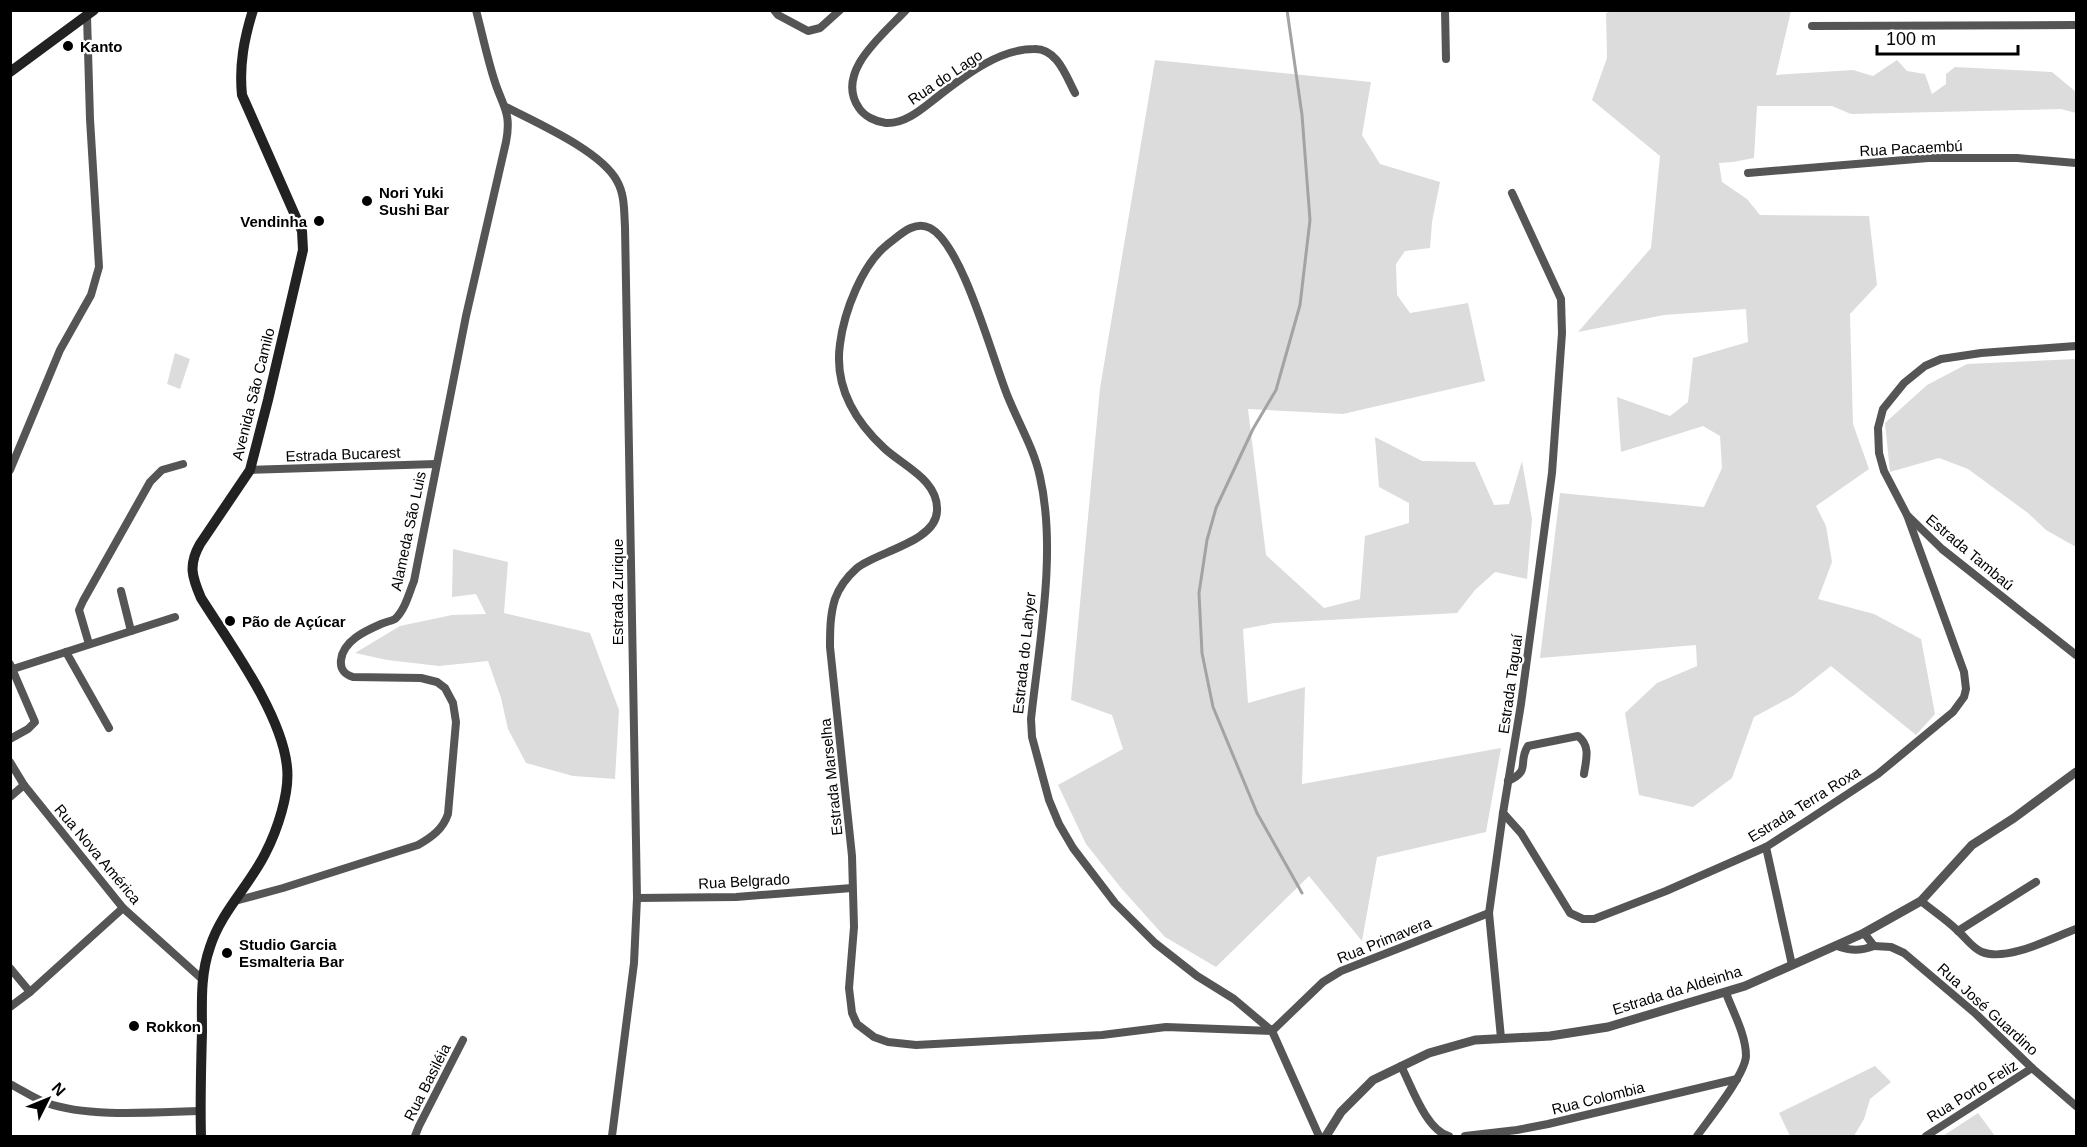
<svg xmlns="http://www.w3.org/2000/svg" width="2087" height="1147" viewBox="0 0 2087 1147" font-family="Helvetica,sans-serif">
  <rect width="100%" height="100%" fill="#fff"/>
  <g fill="#dcdcdc">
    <path d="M1616,10l175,1 -15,64 77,-5 20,6 24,-16 10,11 18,3 7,20 14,-10v-10l9,-7 97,5 24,20v21l-15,-4 -210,5 -19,-8h-75l-3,52 -21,4 -14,1 3,19 25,17 13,16 109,1 8,69 -27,29 3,110 16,45 -53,37 10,20 6,36 -14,37 56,15 47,25 14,75 -19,21 -85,-69 -38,30 -39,21 -22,61 -39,29 -54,-12 -14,-82 32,-30 40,-17 -1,-21 -156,13 20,-165 144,14 18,-39 -2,-32 -17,-10 -82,26 -4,-55 53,19 18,-14 5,-44 55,-16 -2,-33 -82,6 -86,17 73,-84 9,-92 -68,-56 15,-42 -1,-45z"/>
    <path d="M1155,60l216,22 -9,53 18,29 60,18 -8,40 -2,26 -25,3 -9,13 1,31 13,18 58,-10 17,78 -142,33 -95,-5 18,146 58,53 36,-9 5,-63 44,-13v-20l-30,-16 -4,-50 47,24 53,1 19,43 15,-1 13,-43 10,58 -5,60 -32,-7 -20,18 -18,23 -183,10 -31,6 5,74 57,-16 -3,97 199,-36 -15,84 -109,25 -15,84 -53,-65 -93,91 -51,-30 -44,-49 -35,-44 -28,-59 65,-36 -11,-34 -41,-15 29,-312z"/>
    <path d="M175,353l15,6 -10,30 -13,-5z"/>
    <path d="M2076,359v188l-30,-17 -18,-17 -60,-44 -29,-11 -49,14 -5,-49 42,-38 40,-21z"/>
    <path d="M453,549l55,13 -4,51 86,20 29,77 -4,69 -42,-3 -47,-13 -18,-34 -7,-31 -13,-37 -49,5 -52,-6 -32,-7 45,-27 52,-11 34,-1 -10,-20 -24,3z"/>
    <path d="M1875,1066l16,16 -21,17 -6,20 -10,17h-64l-11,-23z"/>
    <path d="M1978,1113l17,23h-52z"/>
  </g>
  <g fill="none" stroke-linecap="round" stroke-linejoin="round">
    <path stroke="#a3a3a3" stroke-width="3" d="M1287,10l15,105 8,105 -10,85 -24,85 -23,39 -37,79 -9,32 -8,53 3,60 11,54 44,106 45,80"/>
    <g stroke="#555" stroke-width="8">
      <path d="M774,10l4,5 30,16 12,-3 20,-18"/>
      <path d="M906,10c-22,24 -72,62 -47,98 5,8 17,14 27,15 21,1 39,-17 55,-29 26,-20 59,-45 93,-45 23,-1 32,27 41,44"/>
      <path d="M1445,10l1,49"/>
      <path d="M1812,26l264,-1"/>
      <path d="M506,107c31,16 95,44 111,74 8,14 7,31 8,46l12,671 -3,65 -22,173"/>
      <path d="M1748,173l180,-15h89l59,5"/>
      <path d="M2076,346l-95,7 -40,6 -16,7 -21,17 -21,26 -5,19 1,25 5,18 23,44 35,34 134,106"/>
      <path d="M10,470l50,-120 31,-55 8,-28 -9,-148 -3,-103"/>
      <path d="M250,470l186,-6"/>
      <path d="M121,591l10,40"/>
      <path d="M89,644l-10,-34 4,-9 67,-119 12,-12 21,-6"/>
      <path d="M66,652l43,76"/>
      <path d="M10,664l25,58 -7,7 -18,10"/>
      <path d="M13,669l162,-52"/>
      <path d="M10,762l14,23 99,123 79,71"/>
      <path d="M1508,781c24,-11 9,-18 20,-35l50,-10c13,10 8,24 6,38"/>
      <path d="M10,797l14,-12"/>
      <path d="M1503,813l18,20 49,80 13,6h11l72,-28 100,-44 39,-25 73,-48 75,-62 11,-15 2,-8 -2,-17 -57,-157"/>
      <path d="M1766,847l26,118"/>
      <path d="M637,898l99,-1 116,-9"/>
      <path d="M235,901l48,-13 135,-43c14,-8 25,-16 30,-31l8,-92 -3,-19 -8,-15 -8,-6 -16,-4 -68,-1c-9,-3 -13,-8 -12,-17 2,-19 24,-29 40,-36 5,-2 10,-3 14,-5 10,-9 14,-26 19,-38l52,-265 40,-174c6,-31 -4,-36 -12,-63 -7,-22 -12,-46 -18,-69"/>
      <path d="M1921,901c12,10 26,19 37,30 8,7 14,17 24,21 25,10 70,-14 94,-23"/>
      <path d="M1958,931l78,-49"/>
      <path d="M1837,946c14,5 23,5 37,0l-10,-13"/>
      <path d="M1874,946l17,1 13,6 72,61 56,54 44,38"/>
      <path d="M10,968l20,24"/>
      <path d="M10,1007l20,-15 93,-84"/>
      <path d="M1501,1038l-12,-125 14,-100 18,-109 31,-231 10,-140 -1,-34 -49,-106"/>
      <path d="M1401,1066c11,21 25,64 48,70"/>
      <path d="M10,1084c12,6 25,15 37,19 41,15 110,9 153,8"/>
      <path d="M415,1136l4,-10 44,-86"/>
      <path d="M1319,1136l-47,-105 -38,-32 -37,-23 -42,-33 -40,-40 -42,-55 -14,-24 -10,-24 -17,-63 -1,-18c8,-75 26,-168 9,-242 -6,-28 -21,-53 -32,-80 -15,-36 -45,-152 -78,-169 -16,-8 -30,7 -42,16 -26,20 -44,68 -48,100 -6,42 14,76 44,104 19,18 55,32 53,63 -1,31 -61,41 -80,57 -9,8 -18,20 -22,31 -5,16 -5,32 -5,48l22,209 2,71 -5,61 3,25 5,11 17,13 14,5 28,3 186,-10 64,-8 106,4 51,-49 18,-11 148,-58"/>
      <path d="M1465,1136l52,-6 31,-6 189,-45"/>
      <path d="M1697,1136c12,-17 48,-61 49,-80 0,-21 -13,-44 -20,-63"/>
      <path d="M1926,1136l106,-68"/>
    </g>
    <path stroke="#555" stroke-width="9" d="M1326,1136l15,-24 32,-32 56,-27 46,-13 75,-4 58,-9 137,-41 119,-53 57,-32 51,-56 42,-27 62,-46"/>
    <g stroke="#222" stroke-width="10">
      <path d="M10,72l84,-62"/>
      <path d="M201,1136c-1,-34 0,-69 1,-104 0,-29 -2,-57 8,-85 11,-35 39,-61 55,-93 12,-23 25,-61 22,-87 -5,-53 -57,-123 -86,-169 -9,-21 -13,-33 -1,-54l50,-74 18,-70 35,-150 -1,-19 -60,-136c-3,-30 2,-56 11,-85"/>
    </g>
  </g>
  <g fill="#000" stroke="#fff" stroke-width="2">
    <circle cx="68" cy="46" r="6"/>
    <circle cx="367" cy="201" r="6"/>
    <circle cx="319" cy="221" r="6"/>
    <circle cx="230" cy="621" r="6"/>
    <circle cx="227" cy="953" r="6"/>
    <circle cx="134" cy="1026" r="6"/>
  </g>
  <g text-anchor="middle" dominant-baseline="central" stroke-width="4.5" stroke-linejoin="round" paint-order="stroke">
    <g font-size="15" font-weight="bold" fill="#000" stroke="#fff" text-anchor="start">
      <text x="80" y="46">Kanto</text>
      <text x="379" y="192">Nori Yuki<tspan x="379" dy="17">Sushi Bar</tspan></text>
      <text x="307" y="221" text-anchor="end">Vendinha</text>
      <text x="242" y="621">Pão de Açúcar</text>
      <text x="239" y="944">Studio Garcia<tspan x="239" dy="17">Esmalteria Bar</tspan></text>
      <text x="146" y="1026">Rokkon</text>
    </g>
    <g font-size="15" fill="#000" stroke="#fff">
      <text transform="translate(945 77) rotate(-34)">Rua do Lago</text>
      <text transform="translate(1911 148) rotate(-3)">Rua Pacaembú</text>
      <text transform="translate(253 394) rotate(-76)">Avenida São Camilo</text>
      <text transform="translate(343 454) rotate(-2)">Estrada Bucarest</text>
      <text transform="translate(408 531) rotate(-78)">Alameda São Luis</text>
      <text transform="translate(1970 552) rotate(40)">Estrada Tambaú</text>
      <text transform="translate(617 592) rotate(-90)">Estrada Zurique</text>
      <text transform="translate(1024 653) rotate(-84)">Estrada do Lahyer</text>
      <text transform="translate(1510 684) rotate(-82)">Estrada Taguaí</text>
      <text transform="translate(831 777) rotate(-96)">Estrada Marselha</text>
      <text transform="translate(1804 804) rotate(-32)">Estrada Terra Roxa</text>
      <text transform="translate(98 854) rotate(50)">Rua Nova América</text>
      <text transform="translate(744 881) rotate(-3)">Rua Belgrado</text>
      <text transform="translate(1384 940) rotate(-22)">Rua Primavera</text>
      <text transform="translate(1677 990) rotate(-17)">Estrada da Aldeinha</text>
      <text transform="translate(1988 1009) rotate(42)">Rua José Guardino</text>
      <text transform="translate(427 1082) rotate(-63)">Rua Basiléia</text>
      <text transform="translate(1972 1091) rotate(-32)">Rua Porto Feliz</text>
      <text transform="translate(1598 1098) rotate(-14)">Rua Colombia</text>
    </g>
  </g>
  <rect width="2087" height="1147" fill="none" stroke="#000000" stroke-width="24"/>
  <g transform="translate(48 1099) rotate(47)" stroke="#ffffff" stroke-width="4.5" paint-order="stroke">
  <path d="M0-4.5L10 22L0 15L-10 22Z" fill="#000000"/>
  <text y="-9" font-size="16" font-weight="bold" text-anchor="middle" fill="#000000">N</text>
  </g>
  <path d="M1877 45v9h141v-9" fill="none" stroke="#000000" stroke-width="3"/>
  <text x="1886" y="45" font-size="18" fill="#000000" stroke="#ffffff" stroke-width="4.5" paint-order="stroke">100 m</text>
</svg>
